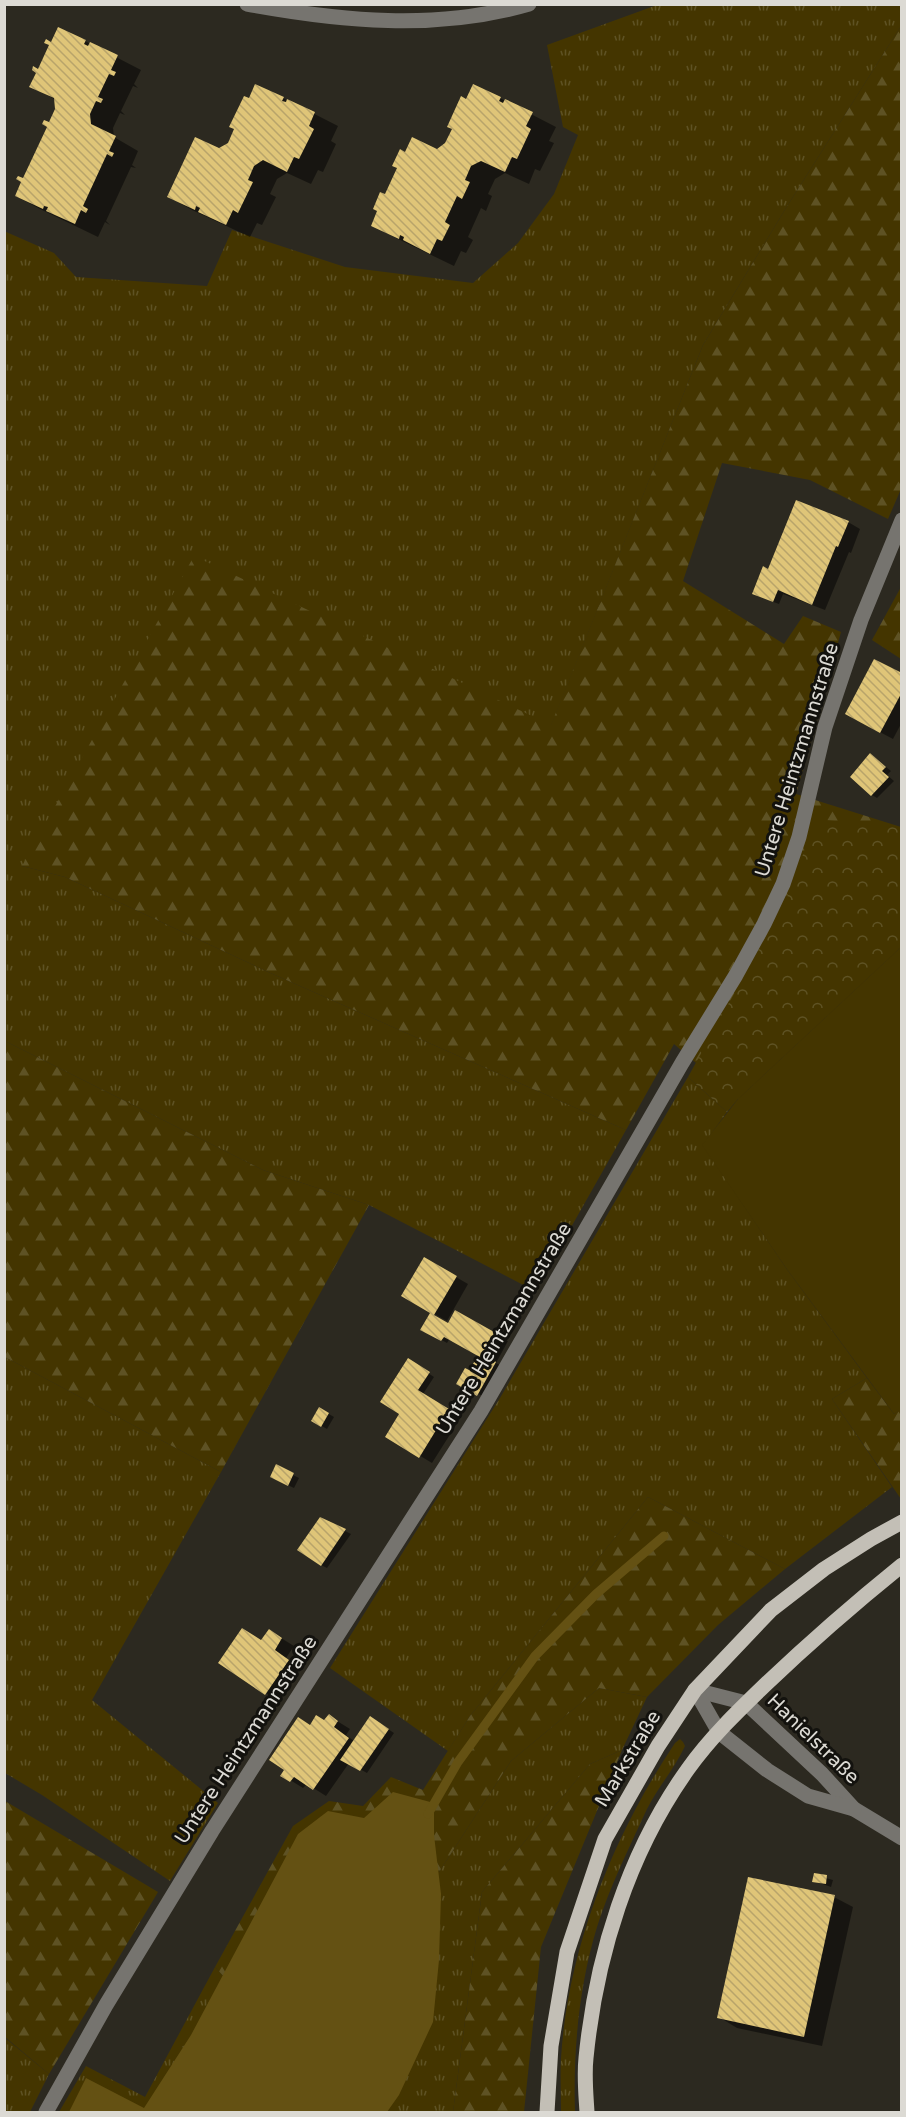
<svg xmlns="http://www.w3.org/2000/svg" width="906" height="2117" viewBox="0 0 906 2117" font-family="'Varela Round',sans-serif">
  <defs>
    <pattern id="grass-tufts" width="24" height="20" patternUnits="userSpaceOnUse" patternTransform="scale(1.5)"><rect width="24" height="20" fill="#443500"/><path d="M3 7l-1-3M5 7V3M7 7l1-3M15 17l-1-3M17 17v-4M19 17l1-3" fill="none" stroke="#5e5224"/></pattern>
    <pattern id="forest-firs" width="22" height="20" patternUnits="userSpaceOnUse" patternTransform="scale(1.5)"><rect width="22" height="20" fill="#443500"/><path d="M5 1l3.5 6h-7zM16 11l3.5 6h-7z" fill="#5e5224"/></pattern>
    <pattern id="park-crowns" width="20" height="18" patternUnits="userSpaceOnUse" patternTransform="scale(1.5)"><rect width="20" height="18" fill="#443500"/><path d="M2 6a3 3 0 1 1 6 0M12 15a3 3 0 1 1 6 0" fill="none" stroke="#5e5224"/></pattern>
    <pattern id="building-back-hatch" width="6" height="6" patternUnits="userSpaceOnUse" patternTransform="scale(1.5)"><rect width="6" height="6" fill="#dfc578"/><path d="M-1 5l2 2M0 0l6 6M5-1l2 2" fill="none" stroke="#b8a46a"/></pattern>
  </defs>
  <rect width="100%" height="100%" fill="#2c2920"/>
  <g fill="url(#grass-tufts)">
    <path d="M657,5h244v21l-115,182 -83,137 -152,381 -529,140 43,11 201,94 360,159 -91,161 -166,-86 -106,-35 -258,-129 -1,-474 2,-2 -2,-2v-332l50,22 22,24 131,9 25,-56 113,37 128,16 45,-40 36,-49 24,-59 -15,-8 -16,-82z"/>
    <path d="M688,1077l39,35 -24,33 83,123 81,110 -35,21 60,88 -107,82 -137,-72 -178,219 -22,35 -118,-83 170,-270z"/>
    <path d="M5,1357l216,115 -129,228 126,103 -48,78 -128,-86 -37,-22z"/>
    <path d="M599,1688l48,9 -25,53 -32,14 -108,128 -29,220h-394l27,-46 59,31 70,-130 23,25 201,-120 72,-111z"/>
    <path d="M680,1739l3,3 2,4c-10,22 -27,41 -38,63 -18,39 -37,77 -50,118 -18,59 -24,124 -22,185h-14c0,-18 -1,-36 0,-54 7,-111 53,-224 114,-315z"/>
    <path d="M4,2037l45,37 -19,38h-25z"/>
  </g>
  <g fill="url(#forest-firs)">
    <path d="M901,26v463l-13,30 -78,-39 -88,-17 -39,118 101,63 19,-28 38,16 -45,162 105,33v120l-163,152 -64,-55 -48,86 -360,-159 -201,-94 -43,-11 172,-310 357,169 152,-380 83,-137z"/>
    <path d="M901,587v72l-29,-19z"/>
    <path d="M5,1041l258,129 106,35 -148,267 -216,-115z"/>
    <path d="M867,1378l27,36 7,-5v90l-69,-100z"/>
    <path d="M648,1497l137,72 -67,56 -71,72 -48,-9 -88,73 -72,111 2,30 -203,90 -23,-25 78,-141 36,-25 34,5 28,-29 32,13 47,-74z"/>
    <path d="M622,1750l-81,197 -17,165h-71l29,-220 108,-128z"/>
    <path d="M5,1801l153,91 -109,182 -44,-37z"/>
  </g>
  <path fill="url(#park-crowns)" d="M816,819l85,9v119l-163,152 -11,13 -39,-35 99,-179z"/>
  <path fill="#443500" d="M901,947l1,462 -8,5 -108,-146 -84,-123 36,-46z"/>
  <path fill="#645113" d="M393,1792l41,11v32l7,59 -2,66 -6,62 -34,73 -12,17h-318l17,-34 58,30 47,-73 107,-201 30,-23 36,7z"/>
  <g fill="#0007">
    <path d="M85,41l56,29 -7,14 4,4 -5,-2 -12,25 4,4 -5,-2 -7,15 1,9 24,14 -6,14 4,3 -5,-1 -25,54 4,4 -5,-3 -7,15 -58,-28 -24,-13 41,-87 -1,-9 -25,-14 21,-42z"/>
    <path d="M283,98l55,28 -7,15 5,3 -13,28 -5,-2 -7,14 -24,-11 -10,6 -7,15 6,3 -14,28 -5,-2 -7,14 -58,-27 -23,-13 50,-47 10,-6z"/>
    <path d="M500,98l56,29 -7,14 5,2 -14,28 -5,-2 -6,15 -24,-11 -10,6 -7,15 4,2 -6,15 -5,-3 -13,29 5,3 -7,13 -5,-2 -7,15 -58,-28 -23,-13 33,-72 31,-3 9,-6 21,-43z"/>
    <path d="M848,522l12,7 -9,24 -2,-1 -24,58 -42,-16 -4,10 -19,-7z"/>
    <path d="M902,675v47l-9,17 -34,-18z"/>
    <path d="M876,759l15,12 -4,4 7,6 -17,17 -5,-3z"/>
    <path d="M425,1259l43,25 -21,37 -44,-25z"/>
    <path d="M455,1312l53,29 -12,22 5,3 -17,31 -25,-14 11,-11 10,-17 -30,-17 -3,5 -25,-14 26,-4z"/>
    <path d="M408,1360l26,17 -11,17 38,23 -29,46 -45,-27 14,-23z"/>
    <path d="M320,1409l14,8 -7,12 -14,-8z"/>
    <path d="M293,1475l6,3 -5,10 -17,-8z"/>
    <path d="M321,1519l30,15 -24,34 -6,-3z"/>
    <path d="M281,1638l13,8 -8,12 14,10 -22,32 -12,-7 -4,-51z"/>
    <path d="M329,1716l21,13 -4,6 8,6 22,-20 18,12 -27,40 -18,-10 -23,33 -19,-12 -4,4 -21,-13 29,-49 14,-4z"/>
    <path d="M815,1875l18,5 -2,7 -17,-6z"/>
    <path d="M834,1897l19,10 -31,139 -85,-18 -18,-11z"/>
  </g>
  <g fill="none" stroke-linecap="round" stroke-linejoin="round">
    <path stroke="#645113" stroke-width="9" d="M428,1814l30,-52 77,-106 61,-62 68,-58"/>
  </g>
  <g fill="url(#building-back-hatch)">
    <path d="M58,27l28,13 -2,4 4,2 2,-4 28,13 -7,15 5,2 -2,4 -5,-2 -11,23 5,2 -2,4 -5,-2 -6,13 1,10 25,12 -7,15 5,2 -2,4 -5,-3 -24,52 5,3 -2,4 -5,-3 -6,14 -29,-13 2,-4 -4,-1 -1,3 -28,-13 6,-14 -5,-3 2,-3 5,2 24,-51 -5,-3 2,-4 5,2 6,-13 -1,-11 -25,-11 7,-14 -4,-3 1,-4 5,3 11,-24 -5,-2 2,-4 5,3z"/>
    <path d="M255,84l29,13 -2,4 4,1 1,-3 28,13 -6,14 5,3 -15,30 -5,-2 -7,15 -24,-12 -9,6 -6,14 5,2 -15,31 -5,-3 -7,15 -28,-13 2,-4 -4,-2 -1,4 -28,-13 28,-60 24,11 9,-5 6,-14 -5,-2 15,-31 5,2z"/>
    <path d="M473,84l28,13 -2,4 4,2 2,-4 28,13 -7,14 5,3 -14,30 -5,-2 -7,15 -24,-11 -10,5 -6,14 5,2 -8,17 -5,-3 -12,26 5,3 -8,16 -5,-2 -7,15 -27,-14 1,-3 -4,-2 -1,4 -28,-13 6,-15 -4,-2 7,-17 5,2 12,-26 -5,-2 8,-17 5,3 7,-15 25,12 8,-6 7,-14 -5,-2 14,-31 5,3z"/>
    <path d="M796,500l53,21 -11,26 -2,-1 -24,59 -34,-15 -5,12 -21,-8 11,-28 5,3z"/>
    <path d="M874,659l28,14v19l-22,41 -35,-19z"/>
    <path d="M870,753l16,14 -4,4 7,6 -18,19 -21,-19z"/>
    <path d="M424,1257l33,19 -23,39 14,8 7,-13 48,27 -12,21 5,4 -19,34 -21,-12 9,-16 4,2 9,-14 -34,-19 -3,4 -21,-11 10,-17 -29,-17z"/>
    <path d="M408,1358l22,14 -12,18 31,19 -30,49 -34,-21 14,-23 -19,-12z"/>
    <path d="M319,1407l10,6 -8,14 -10,-6z"/>
    <path d="M276,1464l18,9 -6,13 -18,-9z"/>
    <path d="M320,1517l26,12 -25,37 -24,-16z"/>
    <path d="M242,1628l19,12 8,-11 13,9 -7,12 14,10 -24,35 -47,-32z"/>
    <path d="M329,1714l9,7 -4,6 15,11 -36,52 -19,-13 -4,5 -10,-6 4,-6 -15,-10 29,-43 12,8 6,-10 8,5z"/>
    <path d="M370,1716l19,13 -29,42 -20,-11z"/>
    <path d="M814,1873l13,2 -1,9 -14,-2z"/>
    <path d="M748,1877l87,18 -31,142 -87,-19z"/>
  </g>
  <g fill="none" stroke-linecap="round" stroke-linejoin="round">
    <g stroke="#76746f" stroke-width="15">
      <path d="M247,4c93,17 189,27 282,0"/>
      <path d="M695,1690l51,13 76,71 32,35 48,29"/>
      <path d="M695,1690l24,42 48,38 41,26 46,13"/>
      <path d="M46,2112l60,-107 106,-174 269,-420 201,-348 54,-88 28,-51 19,-40 16,-47 26,-110 36,-107 41,-100"/>
    </g>
    <g stroke="#c3bfb6" stroke-width="15">
      <path d="M547,2112l4,-66 16,-94 38,-113 53,-93 37,-56 76,-80 53,-41 47,-30 31,-17"/>
      <path d="M587,2112c-1,-17 -3,-36 -1,-54 10,-102 42,-205 102,-289 22,-31 50,-58 77,-84 44,-42 90,-82 137,-120"/>
    </g>
  </g>
  <g text-anchor="middle" dominant-baseline="central" stroke-width="6" stroke-linejoin="round" paint-order="stroke">
    <g font-size="20" fill="#dcdad4" stroke="#13120e">
      <text transform="translate(797 760) rotate(-73)">Untere Heintzmannstraße</text>
      <text transform="translate(504 1329) rotate(-59)">Untere Heintzmannstraße</text>
      <text transform="translate(813 1739) rotate(44)">Hanielstraße</text>
      <text transform="translate(246 1740) rotate(-57)">Untere Heintzmannstraße</text>
      <text transform="translate(628 1759) rotate(-59)">Markstraße</text>
    </g>
  </g>
  <rect width="906" height="2117" fill="none" stroke="#dcdad4" stroke-width="12"/>
</svg>
